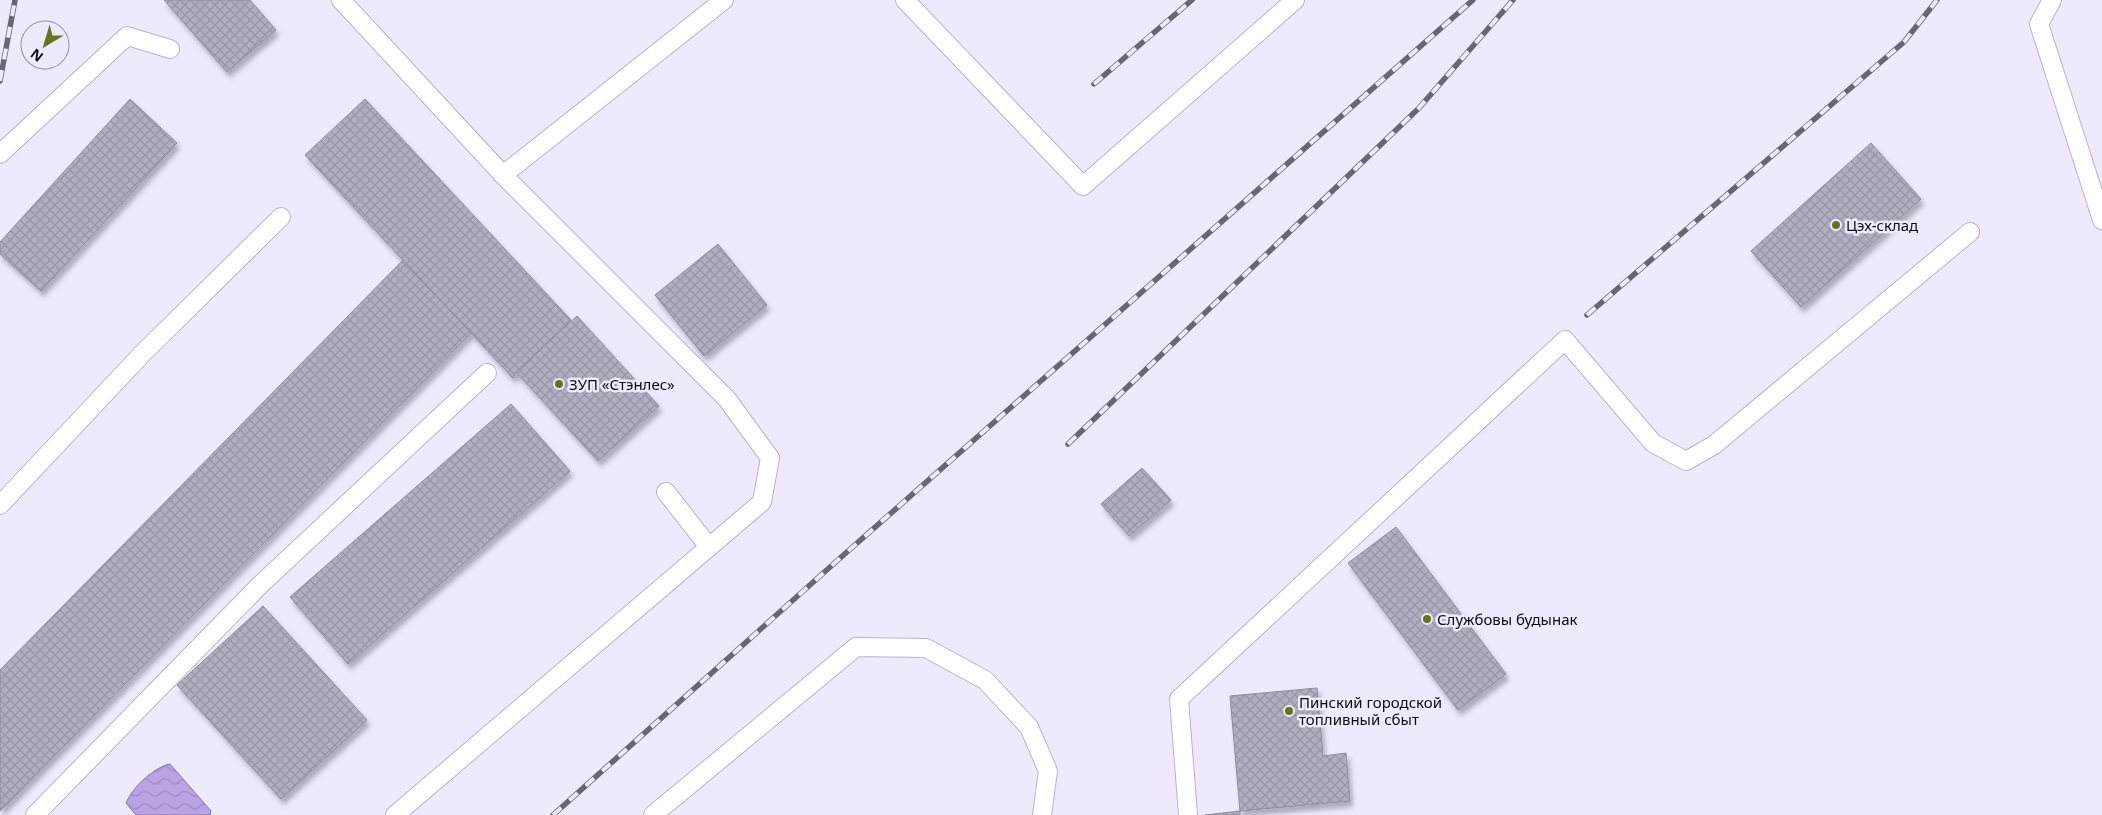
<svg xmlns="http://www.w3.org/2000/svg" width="2102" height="815" viewBox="0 0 2102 815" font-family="'Noto Sans',sans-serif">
  <defs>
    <pattern id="water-waves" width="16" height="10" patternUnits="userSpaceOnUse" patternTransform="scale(1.25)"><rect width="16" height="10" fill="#b8a3e3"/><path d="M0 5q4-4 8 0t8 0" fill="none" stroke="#9d8bc2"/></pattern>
    <pattern id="building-cross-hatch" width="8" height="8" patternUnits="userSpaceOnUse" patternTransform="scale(1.25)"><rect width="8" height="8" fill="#b3adc1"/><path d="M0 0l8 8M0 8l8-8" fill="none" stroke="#9994a5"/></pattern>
    <filter id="shadow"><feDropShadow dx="3" dy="5.5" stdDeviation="2.5" flood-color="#0004"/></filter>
  </defs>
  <rect width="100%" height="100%" fill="#efe9fe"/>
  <path fill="url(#water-waves)" stroke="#8575a4" d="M170,764l41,47 -1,4h-74l-10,-12c6,-15 28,-36 44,-39z"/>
  <g fill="url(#building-cross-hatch)" stroke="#908a9d" filter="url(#shadow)">
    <path d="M164,0h86l26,30 -49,42z"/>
    <path d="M130,99l47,44 -136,148 -41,-37v-12z"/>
    <path d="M365,99l206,221 -55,52 -3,6 -208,-223z"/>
    <path d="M1871,143l50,56 -120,108 -50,-56z"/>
    <path d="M718,244l49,61 -63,51 -49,-61z"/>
    <path d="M403,260l68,73 -471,478v-141z"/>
    <path d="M577,316l82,90 -61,55 -82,-89z"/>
    <path d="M511,404l59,67 -222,193 -58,-67z"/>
    <path d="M1142,468l29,32 -42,36 -28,-32z"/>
    <path d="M1396,527l110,147 -48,36 -110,-147z"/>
    <path d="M263,606l104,114 -86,79 -104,-114z"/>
    <path d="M1317,688l6,68 23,-3 4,48 -110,10 -10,-115z"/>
    <path d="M1240,811v4h-35z"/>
  </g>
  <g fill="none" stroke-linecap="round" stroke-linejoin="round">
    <defs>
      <g id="lane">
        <path d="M341,0l162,175 224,224 43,59 -8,44 -367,313"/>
        <path d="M905,0l178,186 212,-186"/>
        <path d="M2052,0l-13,24 63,196"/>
        <path d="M0,154l127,-118 43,13"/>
        <path d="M503,175l221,-175"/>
        <path d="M666,492l43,55"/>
        <path d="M0,505l143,-152 138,-136"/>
        <path d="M35,815l224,-229 228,-213"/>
        <path d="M653,815l203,-168 70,1 59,32 44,47 19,44 -6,44"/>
        <path d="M1188,815l-9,-116 386,-359 88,103 33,18 28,-16 256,-213"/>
      </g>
    </defs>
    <use href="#lane" stroke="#b9b3c8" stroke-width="20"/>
    <use href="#lane" stroke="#fff" stroke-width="18"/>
    <defs>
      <g id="rail">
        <path d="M0,81l15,-81"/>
        <path d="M1094,84l98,-84"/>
        <path d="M1587,315l317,-273 33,-42"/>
        <path d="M1068,444l351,-336 94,-108"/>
        <path d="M553,815l286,-256 634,-559"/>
      </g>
    </defs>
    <use href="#rail" stroke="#696673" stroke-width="5.5"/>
    <use href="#rail" stroke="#efe9fe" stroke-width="4" stroke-dasharray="11" stroke-linecap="butt"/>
  </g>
  <g fill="#657420" stroke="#efe9fe" stroke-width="2">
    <circle cx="1836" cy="225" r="5"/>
    <circle cx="559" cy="384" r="5"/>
    <circle cx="1427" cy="619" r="5"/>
    <circle cx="1289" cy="711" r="5"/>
  </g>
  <g text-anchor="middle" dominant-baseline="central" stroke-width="5" stroke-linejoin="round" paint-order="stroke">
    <g font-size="15" fill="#0d0b12" stroke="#efe9fe" text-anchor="start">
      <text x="1846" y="225">Цэх-склад</text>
      <text x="569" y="384">ЗУП «Стэнлес»</text>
      <text x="1437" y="619">Службовы будынак</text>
      <text x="1299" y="702">Пинский городской<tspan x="1299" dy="17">топливный сбыт</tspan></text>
    </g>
  </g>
  <g transform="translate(45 45) rotate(218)"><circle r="24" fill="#efe9fe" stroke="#9590a0"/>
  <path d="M0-4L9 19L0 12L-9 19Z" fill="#657420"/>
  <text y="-8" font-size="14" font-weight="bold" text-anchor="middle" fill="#0d0b12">N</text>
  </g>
</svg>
